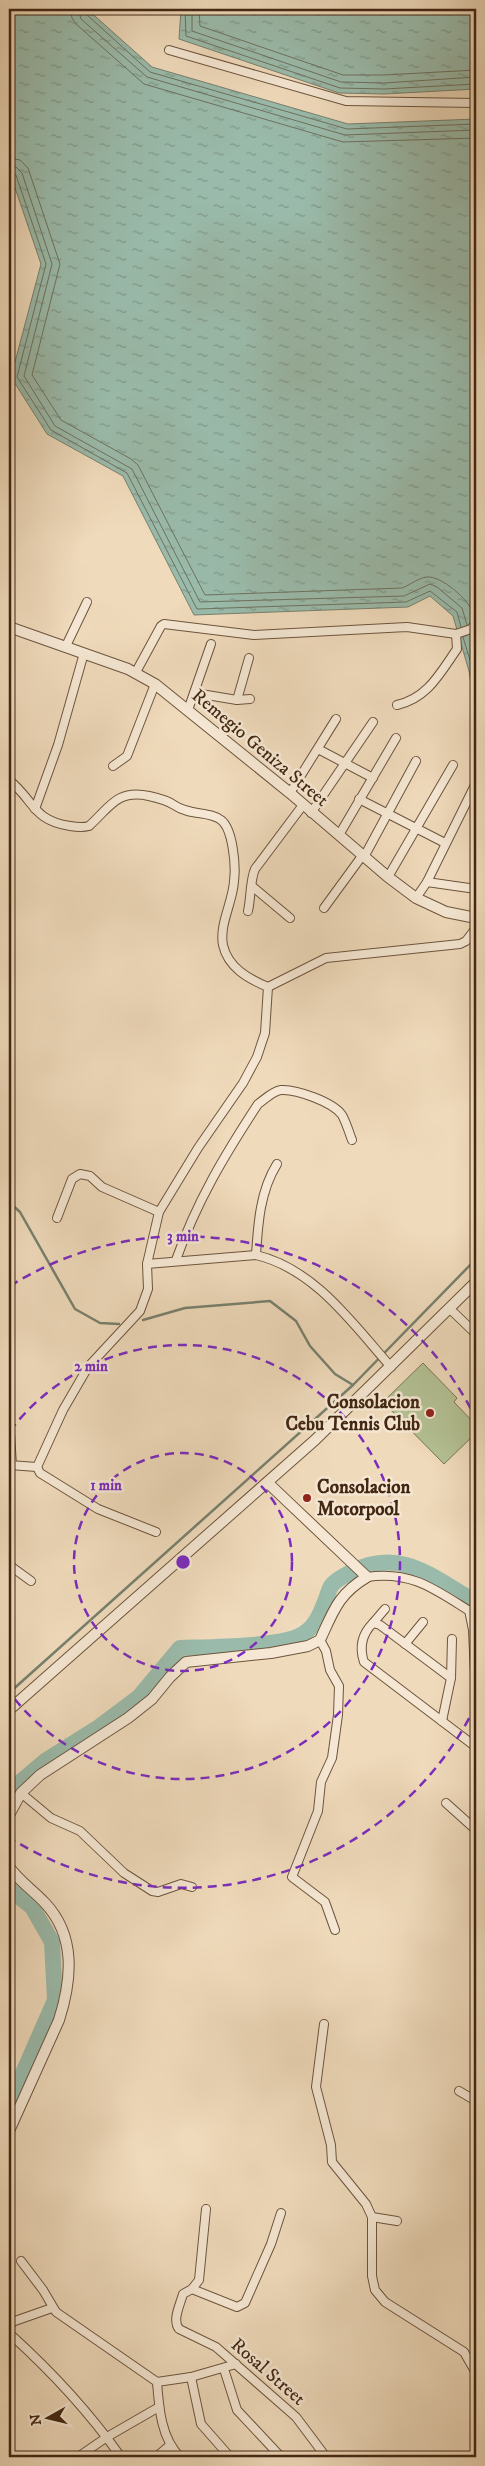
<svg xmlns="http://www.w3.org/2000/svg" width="485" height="2466" viewBox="0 0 485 2466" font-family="'IM FELL DW Pica',serif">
  <defs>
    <pattern id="water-ripples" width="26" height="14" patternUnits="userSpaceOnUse" patternTransform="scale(1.25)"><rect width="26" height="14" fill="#9abbab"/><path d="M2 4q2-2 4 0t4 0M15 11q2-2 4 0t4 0" fill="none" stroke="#7f988a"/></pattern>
  </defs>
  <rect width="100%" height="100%" fill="#efdabb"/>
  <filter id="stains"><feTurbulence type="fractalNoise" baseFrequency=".004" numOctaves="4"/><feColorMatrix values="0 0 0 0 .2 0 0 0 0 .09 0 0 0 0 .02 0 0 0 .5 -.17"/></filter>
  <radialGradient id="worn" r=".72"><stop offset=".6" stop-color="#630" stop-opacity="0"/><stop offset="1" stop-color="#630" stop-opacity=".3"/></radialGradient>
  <path fill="#b3c194" stroke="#7a7454" d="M423,1363l34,35 -3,4 22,23v8l-32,31 -61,-62z"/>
  <g fill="url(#water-ripples)" stroke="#77806e">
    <path d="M9,9h78l65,58 196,57 128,-5v596l-7,-44 -16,-55 -23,-20 -22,11 -214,8 -71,-139 -76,-42 -36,-57 30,-113 -30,-88h-2z"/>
    <path d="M181,9h295v80l-92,5 -45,-1 -160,-54z"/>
  </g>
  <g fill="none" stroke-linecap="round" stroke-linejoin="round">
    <g stroke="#6e715f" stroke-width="1">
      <path d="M70,9l2,9 4,6 68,60 199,58 133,-4"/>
      <path d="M78,9l3,10 66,58 198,58 131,-5"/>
      <path d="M84,9l2,5 64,58 197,57 129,-5"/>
      <path d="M185,9l1,27 154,52 44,1 92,-5"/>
      <path d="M192,9v22l149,51 43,1 92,-6"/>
      <path d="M199,9l1,17 143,49h41l92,-5"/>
      <path d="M9,158l11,2 8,8 32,96 -28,111 29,45 70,39 7,6 67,130 197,-7c8,-3 16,-10 25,-11 13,-1 34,17 41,27 4,5 4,10 5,15"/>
      <path d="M9,165l7,2 6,6 30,91 -28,112 31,50 77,43 68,133 204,-6 26,-12 7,3 25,21 5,17"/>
      <path d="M9,172l7,3 30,89 -29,113 34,53 76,43 70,136 209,-7 24,-11 27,21 4,15"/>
      <path d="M463,637l10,33 3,20"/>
    </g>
    <g stroke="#77806e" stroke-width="2.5">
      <path d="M9,1202l11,10 55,97 25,14 19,1"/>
      <path d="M143,1320l42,-12 85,-7 26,20 14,25 25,28 18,11"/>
      <path d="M9,1693l344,-308 123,-126"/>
    </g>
    <g stroke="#9abbab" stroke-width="16">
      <path d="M9,1802l10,-19 26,-22 54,-34 40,-30 41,-49c29,-1 92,-1 117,-11 21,-8 26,-31 33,-49 3,-7 14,-12 21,-16 51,-26 83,7 125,30"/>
      <path d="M9,1889l23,18 20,35 3,58 -46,105"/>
    </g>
    <defs>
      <g id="minor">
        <path d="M169,50l177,51 130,2"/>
        <path d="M66,646l21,-44"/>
        <path d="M136,672l25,-46 3,-2 90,11 153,-8 49,7 15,-5 5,-6"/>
        <path d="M195,693l42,7 13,-1"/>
        <path d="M237,700l12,-42"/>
        <path d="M397,705c31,-7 43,-32 60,-56l-1,-15"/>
        <path d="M188,710l23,-66"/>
        <path d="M318,749l55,29"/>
        <path d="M113,766l14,-10 28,-72"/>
        <path d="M9,780c25,20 24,41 61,46 6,1 12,2 19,0 21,-19 28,-37 60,-30 9,2 18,4 25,9 16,11 36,6 47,15 12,9 15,46 13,61 -1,21 -15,43 -11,64 5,23 26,34 45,42l58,-29 134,-14 6,-3 10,-13"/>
        <path d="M290,793l46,-74"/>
        <path d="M359,799l86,44"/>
        <path d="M35,809l23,-64 26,-92"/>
        <path d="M311,813l62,-91"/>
        <path d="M339,835l57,-97"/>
        <path d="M364,857l52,-96"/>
        <path d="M388,877l65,-112"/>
        <path d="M427,882l49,7"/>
        <path d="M253,887l37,31"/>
        <path d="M416,898l11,-16 49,-99"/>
        <path d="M324,908l38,-52"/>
        <path d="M248,911c3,-13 2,-31 7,-42l48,-64"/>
        <path d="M57,1218l15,-39 8,-5 10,2 12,11 57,25"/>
        <path d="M256,1255c2,-31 4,-64 21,-91"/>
        <path d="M176,1260c21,-59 48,-104 82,-156 7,-5 15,-13 23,-14 15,-1 52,12 61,25 4,7 7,17 10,25"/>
        <path d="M147,1264l109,-9c59,14 97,69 135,112"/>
        <path d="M449,1308l27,26"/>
        <path d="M9,1416l3,50"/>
        <path d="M9,1465l28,2"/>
        <path d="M37,1467l26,-57 25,-43 52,-56 8,-22 -1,-25 12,-52 39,-64 45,-65 14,-26 8,-24 3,-46"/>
        <path d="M37,1467l3,6 58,36 58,23"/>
        <path d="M9,1565l22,16"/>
        <path d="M367,1577c47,-7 71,15 109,38"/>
        <path d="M469,1610l4,20 3,66"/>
        <path d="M373,1623l12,-14"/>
        <path d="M320,1640l6,11 4,19 9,16 -1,29 -6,43 -11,24 -3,29 -26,66 33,25 10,28"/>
        <path d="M405,1644l18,-22"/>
        <path d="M451,1678l-71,-53 -7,-2c-11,11 -14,24 -9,39l112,85"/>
        <path d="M442,1721l9,-43 1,-39"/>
        <path d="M21,1793l30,25 29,13 44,42 28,18 6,1 23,-8 11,3"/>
        <path d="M446,1803l30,27"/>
        <path d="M324,2024l-8,63 15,58 1,17 34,42 6,13v59l3,14 10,12 79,50 12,21"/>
        <path d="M459,2091l17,10"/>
        <path d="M206,2209l-7,71 -7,9 -9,5c-3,11 -11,26 -4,35l37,18 80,70 30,40"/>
        <path d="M372,2217l25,4"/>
        <path d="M21,2261l22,29 13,22 101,70 34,-5 45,-13"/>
        <path d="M192,2289l45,18 8,-4 26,-59 10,-31"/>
        <path d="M9,2329l3,-7 40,-14"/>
        <path d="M9,2330l1,4c41,37 79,78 111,123"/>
        <path d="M224,2369l13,41 44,47"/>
        <path d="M191,2377l10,47 29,33"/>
        <path d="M157,2382c2,26 4,56 23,75"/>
        <path d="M78,2457l29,-20 52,-30"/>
        <path d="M156,2457l13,-11"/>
      </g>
      <g id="tertiary">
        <path d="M9,627l119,42 27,15 135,109 98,84 28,21 30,14 30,6"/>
        <path d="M9,1710l306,-270 161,-158"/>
        <path d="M9,1815l12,-22 19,-18 88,-57 24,-19 18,-22 16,-15 85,-9 37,-7 12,-6c13,-28 18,-46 47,-63l-99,-94"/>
        <path d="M9,1867c10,14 24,23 36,36 31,33 27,76 14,117l-50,111"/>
      </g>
    </defs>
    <use href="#minor" stroke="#6d543d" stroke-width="10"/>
    <use href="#tertiary" stroke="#6d543d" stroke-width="12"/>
    <use href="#minor" stroke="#f5e7d3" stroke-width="8"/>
    <use href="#tertiary" stroke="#f5e7d3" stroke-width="10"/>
  </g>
  <g fill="none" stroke="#7b2cbf" stroke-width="2.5" stroke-dasharray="9 6">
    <circle cx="183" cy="1562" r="109"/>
    <path d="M10 1431A217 217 0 1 1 10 1693"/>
    <path d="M476 1705A326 326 0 0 1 10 1838M10 1286A326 326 0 0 1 476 1419"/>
  </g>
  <g fill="#8f2418" stroke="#f5e7d3" stroke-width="2">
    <circle cx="430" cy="1413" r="5"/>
    <circle cx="307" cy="1498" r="5"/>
  </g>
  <g text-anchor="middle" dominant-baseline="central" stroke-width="5" stroke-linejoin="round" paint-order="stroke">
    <g font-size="19" fill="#422713" stroke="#f5e7d3">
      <text transform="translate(260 748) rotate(40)">Remegio Geniza Street</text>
      <text transform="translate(268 2372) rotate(41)">Rosal Street</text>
    </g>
    <g font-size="19" font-weight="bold" fill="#422713" stroke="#f5e7d3" text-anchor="end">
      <text x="420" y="1402">Consolacion<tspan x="420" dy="22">Cebu Tennis Club</tspan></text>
      <text x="317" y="1487" text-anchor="start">Consolacion<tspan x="317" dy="22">Motorpool</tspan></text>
    </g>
  </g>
  <circle cx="183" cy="1562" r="8" fill="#7b2cbf" stroke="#f5e7d3" stroke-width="2.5"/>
  <g font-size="15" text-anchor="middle" font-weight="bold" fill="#7b2cbf" stroke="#f5e7d3" stroke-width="5" stroke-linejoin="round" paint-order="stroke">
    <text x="183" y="1241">3 min</text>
    <text x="91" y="1371">2 min</text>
    <text x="106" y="1490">1 min</text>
  </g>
  <rect width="485" height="2466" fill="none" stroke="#efdabb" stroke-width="30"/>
  <rect x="10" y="10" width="465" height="2446" fill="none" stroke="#422713" stroke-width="2.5"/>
  <rect x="15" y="15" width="455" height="2436" fill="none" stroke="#422713"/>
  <g transform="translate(48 2418) rotate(262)" stroke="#f5e7d3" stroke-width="4" paint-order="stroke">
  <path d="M0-4L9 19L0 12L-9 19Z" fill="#422713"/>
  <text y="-8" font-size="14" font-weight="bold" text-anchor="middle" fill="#422713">N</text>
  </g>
  <rect width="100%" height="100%" filter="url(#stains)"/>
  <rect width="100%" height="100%" fill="url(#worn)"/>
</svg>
